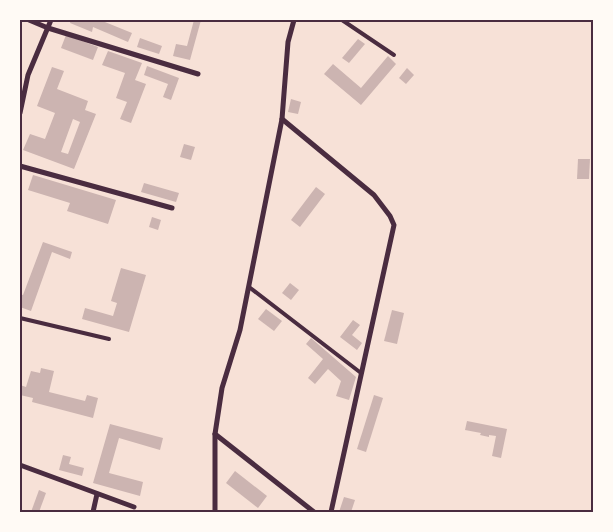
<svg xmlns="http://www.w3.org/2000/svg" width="613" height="532" viewBox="0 0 613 532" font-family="Karla,sans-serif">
  <rect width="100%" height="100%" fill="#f7e1d7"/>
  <g fill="#ccb4b1" fill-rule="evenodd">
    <path d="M71,20h29l32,13 -4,9 -35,-15 -1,5 -22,-9z"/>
    <path d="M194,20h7l-11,40 -17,-4 3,-12 11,2z"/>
    <path d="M66,35l32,12 -5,13 -32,-12z"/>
    <path d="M140,38l22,8 -3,8 -22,-7z"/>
    <path d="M358,39l7,5 -16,19 -7,-5z"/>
    <path d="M108,51l34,12 -7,17 11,4 -15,39 -11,-4 7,-17 -11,-4 9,-25 -23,-8z"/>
    <path d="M388,56l8,8 -35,41 -37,-31 9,-10 28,24z"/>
    <path d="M147,66l32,12 -8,22 -8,-3 5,-13 -24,-9z"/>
    <path d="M52,67l12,4 -7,18 31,12 -3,9 11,4 -22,55 -51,-19 7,-16 15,5 10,-26 -18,-7zM73,119l7,3 -12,32 -7,-2z"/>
    <path d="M407,68l7,7 -8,9 -7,-6z"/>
    <path d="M291,99l10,3 -3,12 -10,-2z"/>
    <path d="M184,144l11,3 -4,13 -11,-3z"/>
    <path d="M578,159h12l-1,20h-12z"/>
    <path d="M33,175l83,25 -8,24 -41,-13 3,-8 -42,-13z"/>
    <path d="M144,183l35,10 -3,9 -35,-10z"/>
    <path d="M316,187l9,7 -25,33 -9,-7z"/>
    <path d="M152,217l9,3 -3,10 -9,-3z"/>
    <path d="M43,242l29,10 -2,7 -18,-7 -21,59 -11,-4v-13l3,1z"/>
    <path d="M121,268l25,7 -17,57 -47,-13 3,-11 28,8 4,-13 -6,-2z"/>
    <path d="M290,283l9,7 -8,10 -9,-7z"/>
    <path d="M266,309l16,12 -8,10 -16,-12z"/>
    <path d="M392,310l12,3 -7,31 -13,-3z"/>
    <path d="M353,320l7,5 -8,10 10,8 -5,7 -17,-13z"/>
    <path d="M311,338l45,39 -7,23 -13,-4 5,-15 -13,-12 -13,15 -7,-6 15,-19 -17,-15z"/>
    <path d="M41,368l13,3 -5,21 36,9 2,-6 11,3 -5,20 -61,-16 1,-4 -13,-3v-10l6,2 5,-16 9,2z"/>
    <path d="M374,395l9,3 -17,54 -9,-3z"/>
    <path d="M467,421l40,8 -6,29 -9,-2 4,-20 -7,-1v2l-9,-2 1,-2 -16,-3z"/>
    <path d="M110,424l53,14 -3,12 -41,-12 -10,35 34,9 -3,14 -47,-13z"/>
    <path d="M63,455l8,2 -2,7 15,4 -2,8 -23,-6z"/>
    <path d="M235,471l32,25 -9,12 -32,-25z"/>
    <path d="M39,490l7,3 -7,19h-8z"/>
    <path d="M344,497l11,3 -4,12h-12z"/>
  </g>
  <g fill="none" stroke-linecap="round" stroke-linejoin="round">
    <g stroke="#4a2c40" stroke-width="4">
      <path d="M342,20l52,35"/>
      <path d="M249,287l112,86"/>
      <path d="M20,318l89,21"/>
    </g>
    <g stroke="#4a2c40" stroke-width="5">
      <path d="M29,20l19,8 150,46"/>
      <path d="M20,113l8,-38 23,-55"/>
      <path d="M282,119l92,76 16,21 4,9 -63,287"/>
      <path d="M20,166l152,42"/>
      <path d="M215,434l99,78"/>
      <path d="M20,465l114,42"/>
      <path d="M93,512l4,-18"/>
      <path d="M215,512v-78l7,-46 18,-58 42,-211 6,-77 6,-22"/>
    </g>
  </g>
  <rect width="613" height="532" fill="none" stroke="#fffaf5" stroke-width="42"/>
  <rect x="21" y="21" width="571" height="490" fill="none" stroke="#4a2c40" stroke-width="2"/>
</svg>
